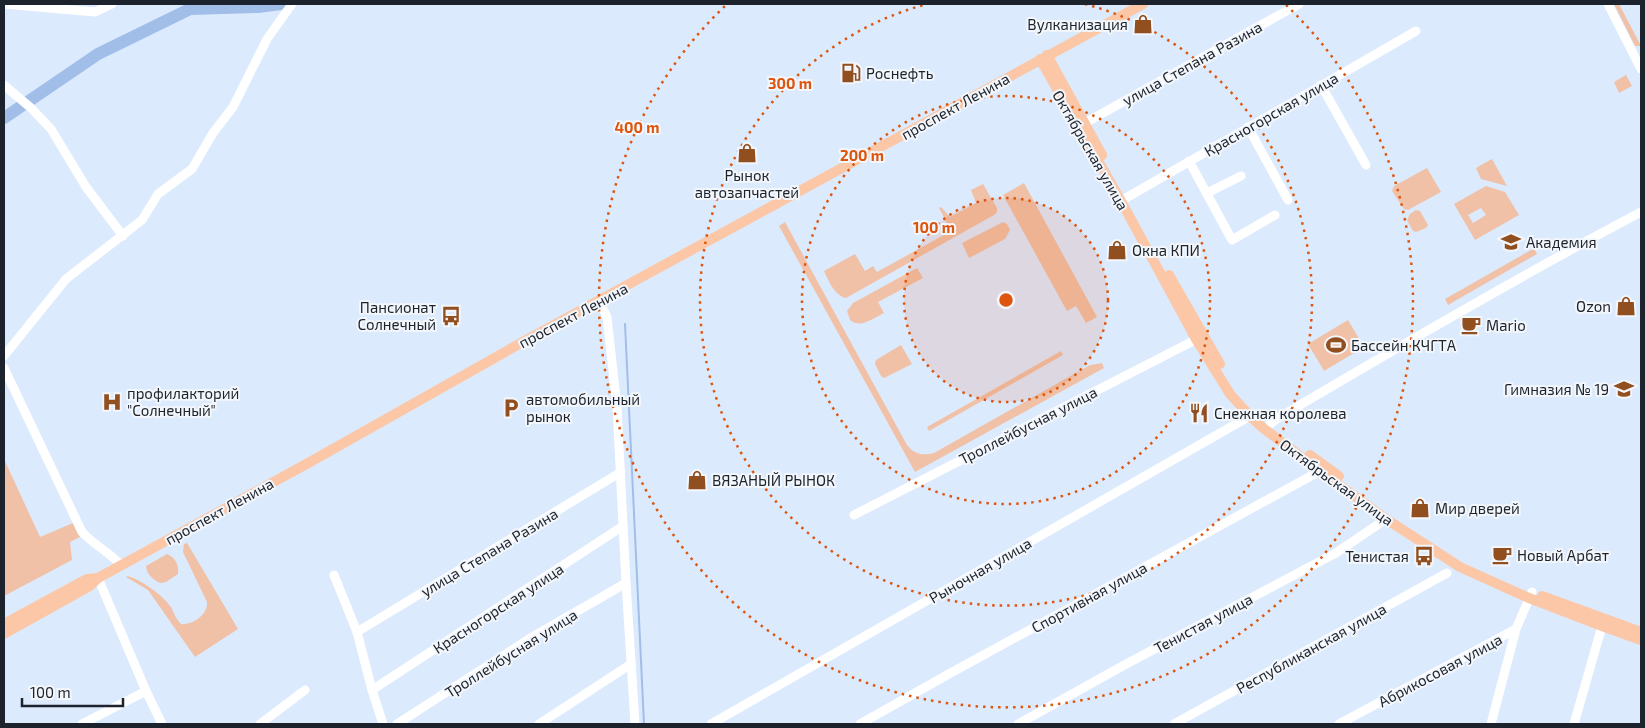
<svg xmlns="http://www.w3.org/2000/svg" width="1645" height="728" viewBox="0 0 1645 728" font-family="'Exo 2',sans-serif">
  <rect width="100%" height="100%" fill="#dceafe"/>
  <g fill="#f0c1a6" fill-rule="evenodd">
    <path d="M1614,4h5l22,42h-6z"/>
    <path d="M1626,75l6,11 -13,7 -5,-11z"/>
    <path d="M1492,159l15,27 -26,-7 -5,-11z"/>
    <path d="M1427,168l14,24 -33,18 -4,-1 -12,-18 2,-5z"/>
    <path d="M1024,183l73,134 -11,6 -10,-17 -9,5 -64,-116z"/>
    <path d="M983,184l14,24v4l-3,3 -148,83c-12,-3 -17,-17 -22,-27l31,-17 10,17 8,-5 4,6 74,-41 -12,-23 2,-1 9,10 26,-14 -5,-13z"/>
    <path d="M1486,186l19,6 14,23 -44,25 -21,-36zM1481,208l5,7 -13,8 -5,-8z"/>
    <path d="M1416,210l4,1 8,14 -2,3 -10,4 -3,-1 -6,-11 3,-6z"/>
    <path d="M785,222l122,223c7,9 15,11 27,8l156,-88 12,-2 2,5 -189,104 -136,-246z"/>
    <path d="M1003,222l4,2 3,6 -5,9 -36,19 -7,-15z"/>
    <path d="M1531,250h4l2,4 -89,51 -3,-6z"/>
    <path d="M917,268l6,10 -45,24 6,11c-11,5 -23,16 -34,7l-3,-9 6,-8z"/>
    <path d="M1348,320l16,27 -40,24 -16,-27z"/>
    <path d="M901,345l11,19 -28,14 -3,-2 -6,-12 1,-4z"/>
    <path d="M1061,351l2,4 -134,76 -2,-4z"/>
    <path d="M4,459l36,78 33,-14 7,14 -10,5 2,18 -68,36z"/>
    <path d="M187,543l51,86 -43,28 -47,-67 -22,-13 2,-1c13,4 35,19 43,31 3,6 5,12 10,17 13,1 27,-10 26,-22l-24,-50 1,-8z"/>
    <path d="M167,554c9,4 12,11 11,20l-12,8 -6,1c-7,-3 -14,-10 -14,-17z"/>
  </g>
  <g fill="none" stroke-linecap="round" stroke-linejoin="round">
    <path stroke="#a1bee9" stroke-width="2" d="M625,324l19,400"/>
    <path stroke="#a1bee9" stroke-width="12" d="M4,118l94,-64 92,-45 68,-2 23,-3"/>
    <g stroke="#fff" stroke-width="9">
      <path d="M4,4l91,8 17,-8"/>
      <path d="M1608,4l33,65"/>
      <path d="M4,85l27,23 20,21 35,58 37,49"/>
      <path d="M1321,85l45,80"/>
      <path d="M1085,123l214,-119"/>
      <path d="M1248,127l40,73"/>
      <path d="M1189,161l43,79 43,-25"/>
      <path d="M1207,193l34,-17"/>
      <path d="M1126,198l290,-167"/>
      <path d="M599,301l8,16 10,90 9,176 9,141"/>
      <path d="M4,356l62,-77 76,-59 16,-26 34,-25 21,-36 20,-26 34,-68 25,-35"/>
      <path d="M4,368l78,164c12,13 27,20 39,33"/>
      <path d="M1269,425l9,-7c120,-71 240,-141 363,-206"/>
      <path d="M854,515l347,-178"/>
      <path d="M334,575l23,57 15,58 11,34"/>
      <path d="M98,578l48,113 16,33"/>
      <path d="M357,632l264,-160"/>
      <path d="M372,690l251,-164"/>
      <path d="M82,724l64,-33"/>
      <path d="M260,724l45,-34"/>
      <path d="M397,724l132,-85 97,-56"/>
      <path d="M539,724l92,-60"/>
      <path d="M711,724l539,-308"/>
      <path d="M860,724l87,-49 373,-204"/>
      <path d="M1018,724l110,-61 208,-110 50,-34"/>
      <path d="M1174,724l273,-151"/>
      <path d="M1339,724l177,-95"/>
      <path d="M1491,724l25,-95 16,-37"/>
      <path d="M1574,724l28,-98"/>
    </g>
    <g stroke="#fbc7a6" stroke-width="10">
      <path d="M1047,55l55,100"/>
      <path d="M1040,59l81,142 75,138 34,55 20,22 13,12 57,43 66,48 74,48 69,31 73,28 39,14"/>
      <path d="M1169,275l51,89"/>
      <path d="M1310,455l29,21"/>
      <path d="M1542,596l99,36"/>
      <path d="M4,624l83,-45 11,-1 212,-116 218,-123 615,-335"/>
      <path d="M4,634l86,-48 8,-8"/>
    </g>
  </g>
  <circle cx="1006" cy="300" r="102" fill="#de560e" fill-opacity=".12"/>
  <g fill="none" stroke="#de560e" stroke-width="2.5" stroke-dasharray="2.5 5">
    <circle cx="1006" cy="300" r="102"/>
    <circle cx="1006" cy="300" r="204"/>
    <path d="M1085 4A306 306 0 1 1 927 4"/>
    <path d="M1286 5A407 407 0 1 1 726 5"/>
  </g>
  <defs>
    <symbol id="shop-bare" viewBox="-9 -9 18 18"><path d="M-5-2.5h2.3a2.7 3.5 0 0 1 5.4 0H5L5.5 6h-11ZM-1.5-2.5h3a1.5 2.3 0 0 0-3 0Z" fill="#914e1f" stroke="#f3f7fc" stroke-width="2.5" paint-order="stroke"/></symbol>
    <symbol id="fuel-bare" viewBox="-9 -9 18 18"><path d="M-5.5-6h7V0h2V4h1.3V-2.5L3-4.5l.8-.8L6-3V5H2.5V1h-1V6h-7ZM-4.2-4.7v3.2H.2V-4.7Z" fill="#914e1f" stroke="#f3f7fc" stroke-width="2.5" paint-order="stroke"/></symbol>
    <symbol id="school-bare" viewBox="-9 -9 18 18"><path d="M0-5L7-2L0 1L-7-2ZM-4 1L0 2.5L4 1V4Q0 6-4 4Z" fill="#914e1f" stroke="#f3f7fc" stroke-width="2.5" paint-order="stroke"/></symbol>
    <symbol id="bus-bare" viewBox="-9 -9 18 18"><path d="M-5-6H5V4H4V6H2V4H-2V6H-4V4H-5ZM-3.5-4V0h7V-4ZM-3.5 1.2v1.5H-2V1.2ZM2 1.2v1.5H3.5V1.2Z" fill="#914e1f" stroke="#f3f7fc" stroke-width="2.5" paint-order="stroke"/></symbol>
    <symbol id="cafe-bare" viewBox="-9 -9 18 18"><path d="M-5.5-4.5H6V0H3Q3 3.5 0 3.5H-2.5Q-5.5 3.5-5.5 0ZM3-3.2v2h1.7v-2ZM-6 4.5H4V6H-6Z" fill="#914e1f" stroke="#f3f7fc" stroke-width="2.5" paint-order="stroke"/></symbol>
    <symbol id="stadium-bare" viewBox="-9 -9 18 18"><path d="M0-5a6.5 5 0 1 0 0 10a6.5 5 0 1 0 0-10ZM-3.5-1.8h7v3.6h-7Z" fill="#914e1f" stroke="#f3f7fc" stroke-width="2.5" paint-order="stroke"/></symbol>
    <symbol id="hospital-bare" viewBox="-9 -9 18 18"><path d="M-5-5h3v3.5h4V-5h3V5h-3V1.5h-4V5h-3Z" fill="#914e1f" stroke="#f3f7fc" stroke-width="2.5" paint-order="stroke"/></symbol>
    <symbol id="parking-bare" viewBox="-9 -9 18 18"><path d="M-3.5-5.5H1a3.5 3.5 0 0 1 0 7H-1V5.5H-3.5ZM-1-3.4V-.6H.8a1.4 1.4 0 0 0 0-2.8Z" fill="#914e1f" stroke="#f3f7fc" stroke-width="2.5" paint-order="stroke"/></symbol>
    <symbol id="restaurant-bare" viewBox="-9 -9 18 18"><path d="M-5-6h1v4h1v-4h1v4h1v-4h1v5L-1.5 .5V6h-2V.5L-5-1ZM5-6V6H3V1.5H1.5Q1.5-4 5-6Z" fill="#914e1f" stroke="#f3f7fc" stroke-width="2.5" paint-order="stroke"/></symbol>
  </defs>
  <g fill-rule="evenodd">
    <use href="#shop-bare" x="1129" y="10" width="28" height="28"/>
    <use href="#fuel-bare" x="837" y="59" width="28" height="28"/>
    <use href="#shop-bare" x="733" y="139" width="28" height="28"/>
    <use href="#school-bare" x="1497" y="228" width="28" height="28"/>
    <use href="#shop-bare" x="1103" y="236" width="28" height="28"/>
    <use href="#shop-bare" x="1612" y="292" width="28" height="28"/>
    <use href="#bus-bare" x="437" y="302" width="28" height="28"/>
    <use href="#cafe-bare" x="1457" y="311" width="28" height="28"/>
    <use href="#stadium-bare" x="1322" y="331" width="28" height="28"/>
    <use href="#school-bare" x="1610" y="375" width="28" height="28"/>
    <use href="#hospital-bare" x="98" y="388" width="28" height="28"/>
    <use href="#parking-bare" x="497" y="394" width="28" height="28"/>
    <use href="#restaurant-bare" x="1185" y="399" width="28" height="28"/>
    <use href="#shop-bare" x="683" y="466" width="28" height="28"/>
    <use href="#shop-bare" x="1406" y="494" width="28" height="28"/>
    <use href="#cafe-bare" x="1488" y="541" width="28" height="28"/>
    <use href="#bus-bare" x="1410" y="542" width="28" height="28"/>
  </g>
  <g text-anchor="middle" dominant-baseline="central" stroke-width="4" stroke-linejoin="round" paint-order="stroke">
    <g font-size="15" fill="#1d232c" stroke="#f3f7fc" text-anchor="start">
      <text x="1128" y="24" text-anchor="end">Вулканизация</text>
      <text x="866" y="73">Роснефть</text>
      <text x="747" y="175" text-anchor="middle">Рынок<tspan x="747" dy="17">автозапчастей</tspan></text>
      <text x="1526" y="242">Академия</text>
      <text x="1132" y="250">Окна КПИ</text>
      <text x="1611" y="306" text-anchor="end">Ozon</text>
      <text x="436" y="307" text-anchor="end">Пансионат<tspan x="436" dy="17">Солнечный</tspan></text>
      <text x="1486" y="325">Mario</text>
      <text x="1351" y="345">Бассейн КЧГТА</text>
      <text x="1609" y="389" text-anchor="end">Гимназия № 19</text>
      <text x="127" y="393">профилакторий<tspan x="127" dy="17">"Солнечный"</tspan></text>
      <text x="526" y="399">автомобильный<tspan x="526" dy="17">рынок</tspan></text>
      <text x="1214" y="413">Снежная королева</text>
      <text x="712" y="480">ВЯЗАНЫЙ РЫНОК</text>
      <text x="1435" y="508">Мир дверей</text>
      <text x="1517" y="555">Новый Арбат</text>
      <text x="1409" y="556" text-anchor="end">Тенистая</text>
    </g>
    <g font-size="15" fill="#1d232c" stroke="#f3f7fc">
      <text transform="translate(1192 63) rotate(-29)">улица Степана Разина</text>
      <text transform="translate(955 106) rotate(-29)">проспект Ленина</text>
      <text transform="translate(1271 114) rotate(-30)">Красногорская улица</text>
      <text transform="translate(1091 150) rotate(60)">Октябрьская улица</text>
      <text transform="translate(573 315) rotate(-28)">проспект Ленина</text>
      <text transform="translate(1028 425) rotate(-27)">Троллейбусная улица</text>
      <text transform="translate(1337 482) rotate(36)">Октябрьская улица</text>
      <text transform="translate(219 511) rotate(-29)">проспект Ленина</text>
      <text transform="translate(489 552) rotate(-31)">улица Степана Разина</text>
      <text transform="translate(980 570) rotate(-30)">Рыночная улица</text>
      <text transform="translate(1089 597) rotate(-29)">Спортивная улица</text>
      <text transform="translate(498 608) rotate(-33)">Красногорская улица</text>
      <text transform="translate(1203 623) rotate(-28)">Тенистая улица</text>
      <text transform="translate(1311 648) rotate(-29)">Республиканская улица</text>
      <text transform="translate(511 653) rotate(-32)">Троллейбусная улица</text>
      <text transform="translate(1440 670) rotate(-28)">Абрикосовая улица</text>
    </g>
  </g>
  <circle cx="1006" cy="300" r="8" fill="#de560e" stroke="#f3f7fc" stroke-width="2.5"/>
  <g font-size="15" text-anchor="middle" font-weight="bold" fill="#de560e" stroke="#f3f7fc" stroke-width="4" stroke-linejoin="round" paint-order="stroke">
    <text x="790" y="89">300 m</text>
    <text x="637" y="133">400 m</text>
    <text x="862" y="161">200 m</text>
    <text x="934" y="233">100 m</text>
  </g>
  <rect width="1645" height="728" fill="none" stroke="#1d232c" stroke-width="10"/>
  <path d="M22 698v8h101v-8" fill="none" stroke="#1d232c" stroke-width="2.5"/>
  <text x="30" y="698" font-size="15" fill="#1d232c" stroke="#f3f7fc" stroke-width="4" paint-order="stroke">100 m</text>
</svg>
